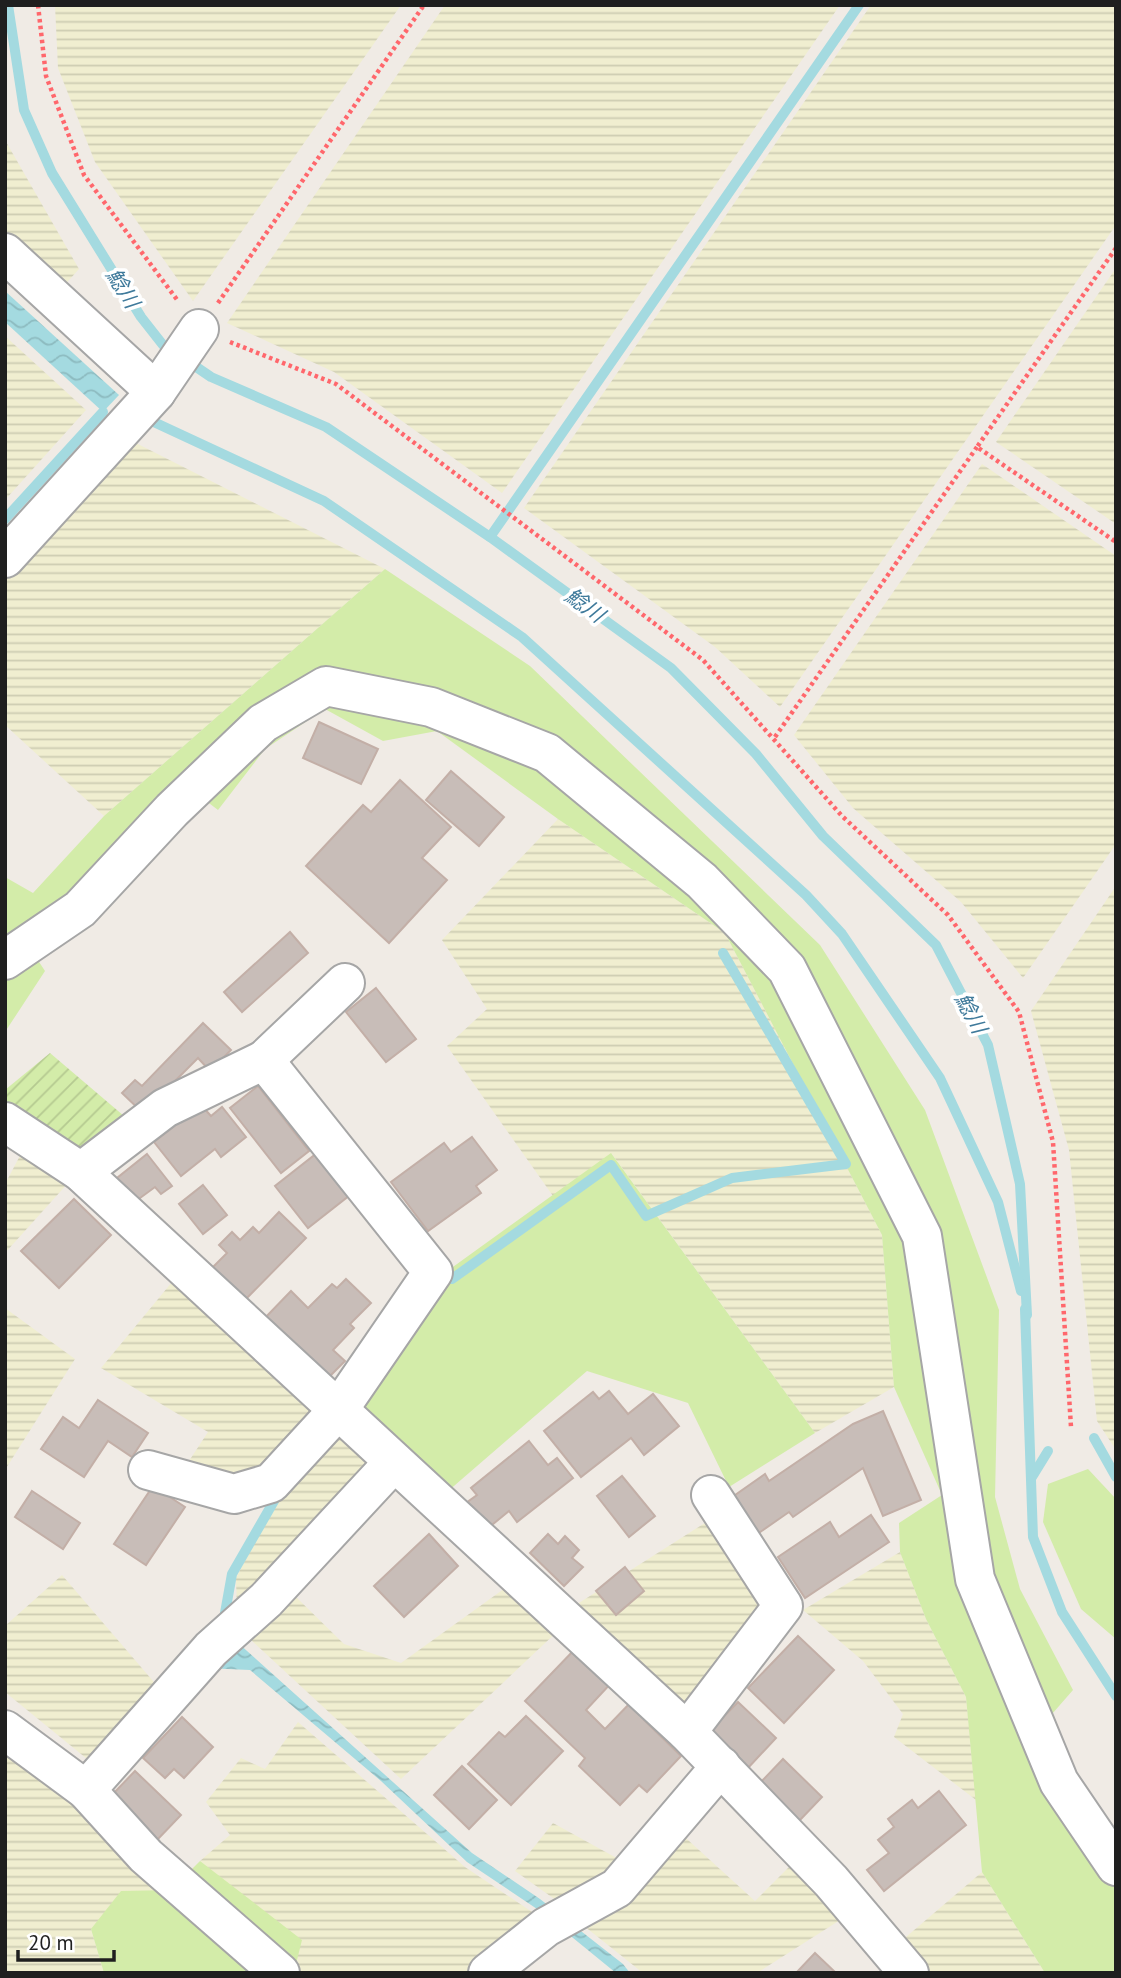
<svg xmlns="http://www.w3.org/2000/svg" width="1121" height="1978" viewBox="0 0 1121 1978" font-family="'PT Sans','Noto Sans JP',sans-serif">
  <defs>
    <pattern id="farmland-rules" width="6" height="5" patternUnits="userSpaceOnUse" patternTransform="scale(1.75)"><rect width="6" height="5" fill="#f0eed0"/><path d="M0 2.5h6" fill="none" stroke="#cdccb2"/></pattern>
    <pattern id="garden-furrows" width="10" height="10" patternUnits="userSpaceOnUse" patternTransform="scale(1.75)"><rect width="10" height="10" fill="#d3eca9"/><path d="M-1 1l2-2M0 10L10 0M9 11l2-2" fill="none" stroke="#b5ca91"/></pattern>
    <pattern id="water-waves" width="16" height="10" patternUnits="userSpaceOnUse" patternTransform="scale(1.75)"><rect width="16" height="10" fill="#a4dae0"/><path d="M0 5q4-4 8 0t8 0" fill="none" stroke="#8dbbc0"/></pattern>
  </defs>
  <rect width="100%" height="100%" fill="#f0ebe5"/>
  <g fill="url(#farmland-rules)">
    <path d="M55,5h346l-208,296 -98,-139 -37,-94z"/>
    <path d="M445,5h395l-338,488 -168,-121 -107,-49z"/>
    <path d="M871,5h245v220l-336,482 -65,-60 -191,-139z"/>
    <path d="M5,140l74,129 -17,19 -57,-52z"/>
    <path d="M1116,268v256l-120,-82z"/>
    <path d="M5,336l81,74 -81,90z"/>
    <path d="M130,440l255,129 -281,247 -99,-91v-146z"/>
    <path d="M982,464l134,92v288l-93,134 -62,-76 -108,-94 -59,-73z"/>
    <path d="M558,819l167,114 157,302 12,152 -79,46 -203,-279 -59,42 -106,-150 40,-37 -45,-69z"/>
    <path d="M1116,886v564l-19,-29 -28,-271 -38,-139z"/>
    <path d="M23,1150l46,32 -64,71v-69z"/>
    <path d="M177,1276l197,186 -137,151 -1,-35 45,-87 -96,-24 23,-35 -107,-64z"/>
    <path d="M5,1308l70,51 -70,111z"/>
    <path d="M708,1521l58,80 -78,118 -117,-111z"/>
    <path d="M900,1552l26,67 40,78 10,103 -82,-63 9,-23 -40,-53 -60,-51z"/>
    <path d="M62,1575l97,113 -67,75 -87,-71v-66z"/>
    <path d="M512,1583l48,46 -159,150 -150,-139 45,-43 48,47 57,19z"/>
    <path d="M298,1722l167,145 76,51 -67,55h-179l-95,-112 30,-26 -24,-33 35,-44 24,11z"/>
    <path d="M5,1745l79,57 87,88 -80,39 13,44h-99z"/>
    <path d="M553,1823l69,38 -24,29 -38,13 -45,-32z"/>
    <path d="M677,1830l78,71 38,-38 55,52 -91,58h-114l-64,-51z"/>
    <path d="M982,1872l63,101h-118l-28,-30z"/>
  </g>
  <g fill="#d3eca9">
    <path d="M385,569l145,97 290,279 105,165 74,200 -4,187 25,92 53,101 -48,55 91,141v87h-71l-63,-101 -16,-175 -40,-78 -26,-67 -1,-29 43,-28 -48,-108 -12,-152 -157,-302 -167,-114 -121,-88 -54,10 -58,-32 -60,40 -47,61 -34,-26 -109,109 -55,40 25,38 -40,61v-155l28,16 71,-77z"/>
    <path d="M611,1153l204,280 -86,54 -41,-84 -101,-32 -140,121 -90,-83 82,-132z"/>
    <path d="M1088,1469l28,30v140l-35,-30 -38,-87 5,-38z"/>
    <path d="M200,1861l102,79 -8,32 -190,1 -13,-44 30,-38 50,-1z"/>
  </g>
  <path fill="url(#garden-furrows)" d="M50,1053l74,63 -46,39 -73,-47v-18z"/>
  <g fill="url(#water-waves)">
    <path d="M5,291l114,104 -16,17 -98,-90z"/>
    <path d="M237,1642l235,211 68,46 83,65 7,9h-14l-76,-62 -73,-49 -86,-81 -131,-111 -45,-2z"/>
  </g>
  <g fill="none" stroke-linecap="round" stroke-linejoin="round">
    <g stroke="#a4dae0" stroke-width="10">
      <path d="M8,5l16,105 28,63 89,144 22,28 10,7"/>
      <path d="M186,360l25,17 115,50 164,110 181,131 85,86 67,82 113,109 52,100 32,139 7,131"/>
      <path d="M143,417l181,84 198,136 284,258 36,39 98,144 58,124 23,89"/>
      <path d="M5,519l98,-107"/>
      <path d="M490,537l369,-532"/>
      <path d="M452,1279l159,-114 35,51 86,-38 114,-14 -123,-211"/>
      <path d="M1025,1309l8,228 29,75 54,84"/>
      <path d="M1094,1438l22,39"/>
      <path d="M1032,1477l16,-26"/>
      <path d="M225,1613l7,-39 46,-80"/>
    </g>
  </g>
  <g fill="#c8bdb8" stroke="#c3afa7" stroke-width="2">
    <path d="M319,722l59,27 -17,35 -58,-26z"/>
    <path d="M451,771l53,46 -25,29 -53,-46z"/>
    <path d="M400,780l51,47 -29,31 25,22 -58,63 -83,-77 57,-61 8,7z"/>
    <path d="M290,932l18,21 -66,59 -18,-20z"/>
    <path d="M376,988l40,51 -30,23 -40,-50z"/>
    <path d="M203,1023l28,27 -21,21 -12,-13 -55,55 -21,-20 13,-13 7,6z"/>
    <path d="M258,1086l51,65 -28,22 -51,-65z"/>
    <path d="M201,1105l10,11 11,-9 24,30 -25,20 -6,-8 -34,27 -27,-34z"/>
    <path d="M472,1137l25,33 -21,16 5,7 -53,38 -37,-49 53,-39 7,9z"/>
    <path d="M317,1153l33,42 -42,33 -33,-42z"/>
    <path d="M147,1154l25,32 -11,8 -6,-7 -19,14 -19,-23z"/>
    <path d="M203,1185l24,30 -24,19 -24,-30z"/>
    <path d="M74,1199l37,36 -52,53 -38,-37z"/>
    <path d="M279,1212l27,26 -64,65 -32,-33 17,-17 -8,-8 13,-13 8,8 13,-13 6,6z"/>
    <path d="M346,1279l25,24 -21,21 4,4 -21,22 12,11 -21,21 -62,-61 29,-30 17,17 24,-24 5,4z"/>
    <path d="M609,1391l19,23 25,-20 26,32 -35,29 -13,-17 -50,39 -37,-46 49,-39 6,7z"/>
    <path d="M98,1400l50,33 -16,24 -24,-16 -24,36 -43,-28 22,-32 16,11z"/>
    <path d="M883,1411l38,89 -38,16 -20,-48 -70,49 -4,-5 -36,25 -25,-37 37,-26 4,7 84,-57z"/>
    <path d="M529,1441l19,24 9,-7 16,20 -56,44 -8,-11 -22,18 -21,-26 11,-8 -6,-7z"/>
    <path d="M622,1476l33,40 -26,21 -32,-41z"/>
    <path d="M153,1486l32,21 -39,58 -32,-21z"/>
    <path d="M32,1491l48,32 -17,26 -48,-32z"/>
    <path d="M871,1515l18,27 -84,56 -27,-41 52,-35 9,15z"/>
    <path d="M429,1534l29,32 -54,51 -30,-31z"/>
    <path d="M548,1534l10,10 7,-8 14,14 -7,8 11,9 -19,19 -34,-33z"/>
    <path d="M625,1567l19,24 -28,24 -20,-24z"/>
    <path d="M798,1636l36,34 -50,53 -36,-35z"/>
    <path d="M577,1647l36,34 -27,29 19,19 28,-29 16,15 -5,5 37,36 -34,36 -8,-7 -19,20 -41,-39 6,-8 -60,-57z"/>
    <path d="M738,1702l38,36 -29,31 -38,-37z"/>
    <path d="M526,1716l37,35 -52,54 -43,-41 31,-32 6,5z"/>
    <path d="M182,1717l31,30 -29,31 -10,-9 -9,9 -22,-20z"/>
    <path d="M783,1759l39,38 -23,24 -40,-37z"/>
    <path d="M462,1766l35,34 -28,29 -35,-34z"/>
    <path d="M135,1771l46,44 -25,26 -46,-44z"/>
    <path d="M939,1791l27,34 -82,66 -17,-21 22,-17 -11,-13 16,-13 -6,-8 24,-19 6,8z"/>
    <path d="M815,1953l21,20h-40z"/>
  </g>
  <g fill="none" stroke-linecap="round" stroke-linejoin="round">
    <defs>
      <g id="minor">
        <path d="M5,253l151,139"/>
        <path d="M5,558l151,-166 43,-63"/>
        <path d="M5,960l75,-51 92,-99 91,-87 63,-37 105,21 116,46 155,128 85,88 135,267 53,343 84,203 57,84"/>
        <path d="M264,1060l81,-77"/>
        <path d="M5,1122l76,50 606,560 144,149 78,92"/>
        <path d="M81,1172l84,-64 99,-48 169,212 -94,137 -68,74 -37,11 -86,-24"/>
        <path d="M5,1730l81,60 60,66 134,117"/>
        <path d="M687,1732l96,-126 -72,-111"/>
        <path d="M86,1790l125,-141 55,-49 128,-138"/>
        <path d="M488,1973l58,-46 71,-39 104,-122"/>
      </g>
    </defs>
    <use href="#minor" stroke="#a6a6a6" stroke-width="42"/>
    <g stroke="#ff676c" stroke-width="4.5" stroke-dasharray="3.5 3.5" stroke-linecap="butt">
      <path d="M38,5l8,71 38,99 94,126"/>
      <path d="M1116,248l-139,199 139,95"/>
      <path d="M218,303l206,-298"/>
      <path d="M230,342l106,42 367,276 139,156 106,99 71,97 34,130 18,285"/>
      <path d="M775,737l202,-290"/>
    </g>
    <use href="#minor" stroke="#fff" stroke-width="38"/>
  </g>
  <g text-anchor="middle" dominant-baseline="central" stroke-width="7" stroke-linejoin="round" paint-order="stroke">
    <g font-size="21" font-style="italic" fill="#3f7a9b" stroke="#fff">
      <text transform="translate(123 288) rotate(58)">鯰川</text>
      <text transform="translate(585 605) rotate(36)">鯰川</text>
      <text transform="translate(971 1013) rotate(62)">鯰川</text>
    </g>
  </g>
  <rect width="1121" height="1978" fill="none" stroke="#1f1f1f" stroke-width="14"/>
  <path d="M18 1950v10h96v-10" fill="none" stroke="#1f1f1f" stroke-width="3.5"/>
  <text x="28" y="1950" font-size="21" fill="#1f1f1f" stroke="#ffffff" stroke-width="5" paint-order="stroke">20 m</text>
</svg>
